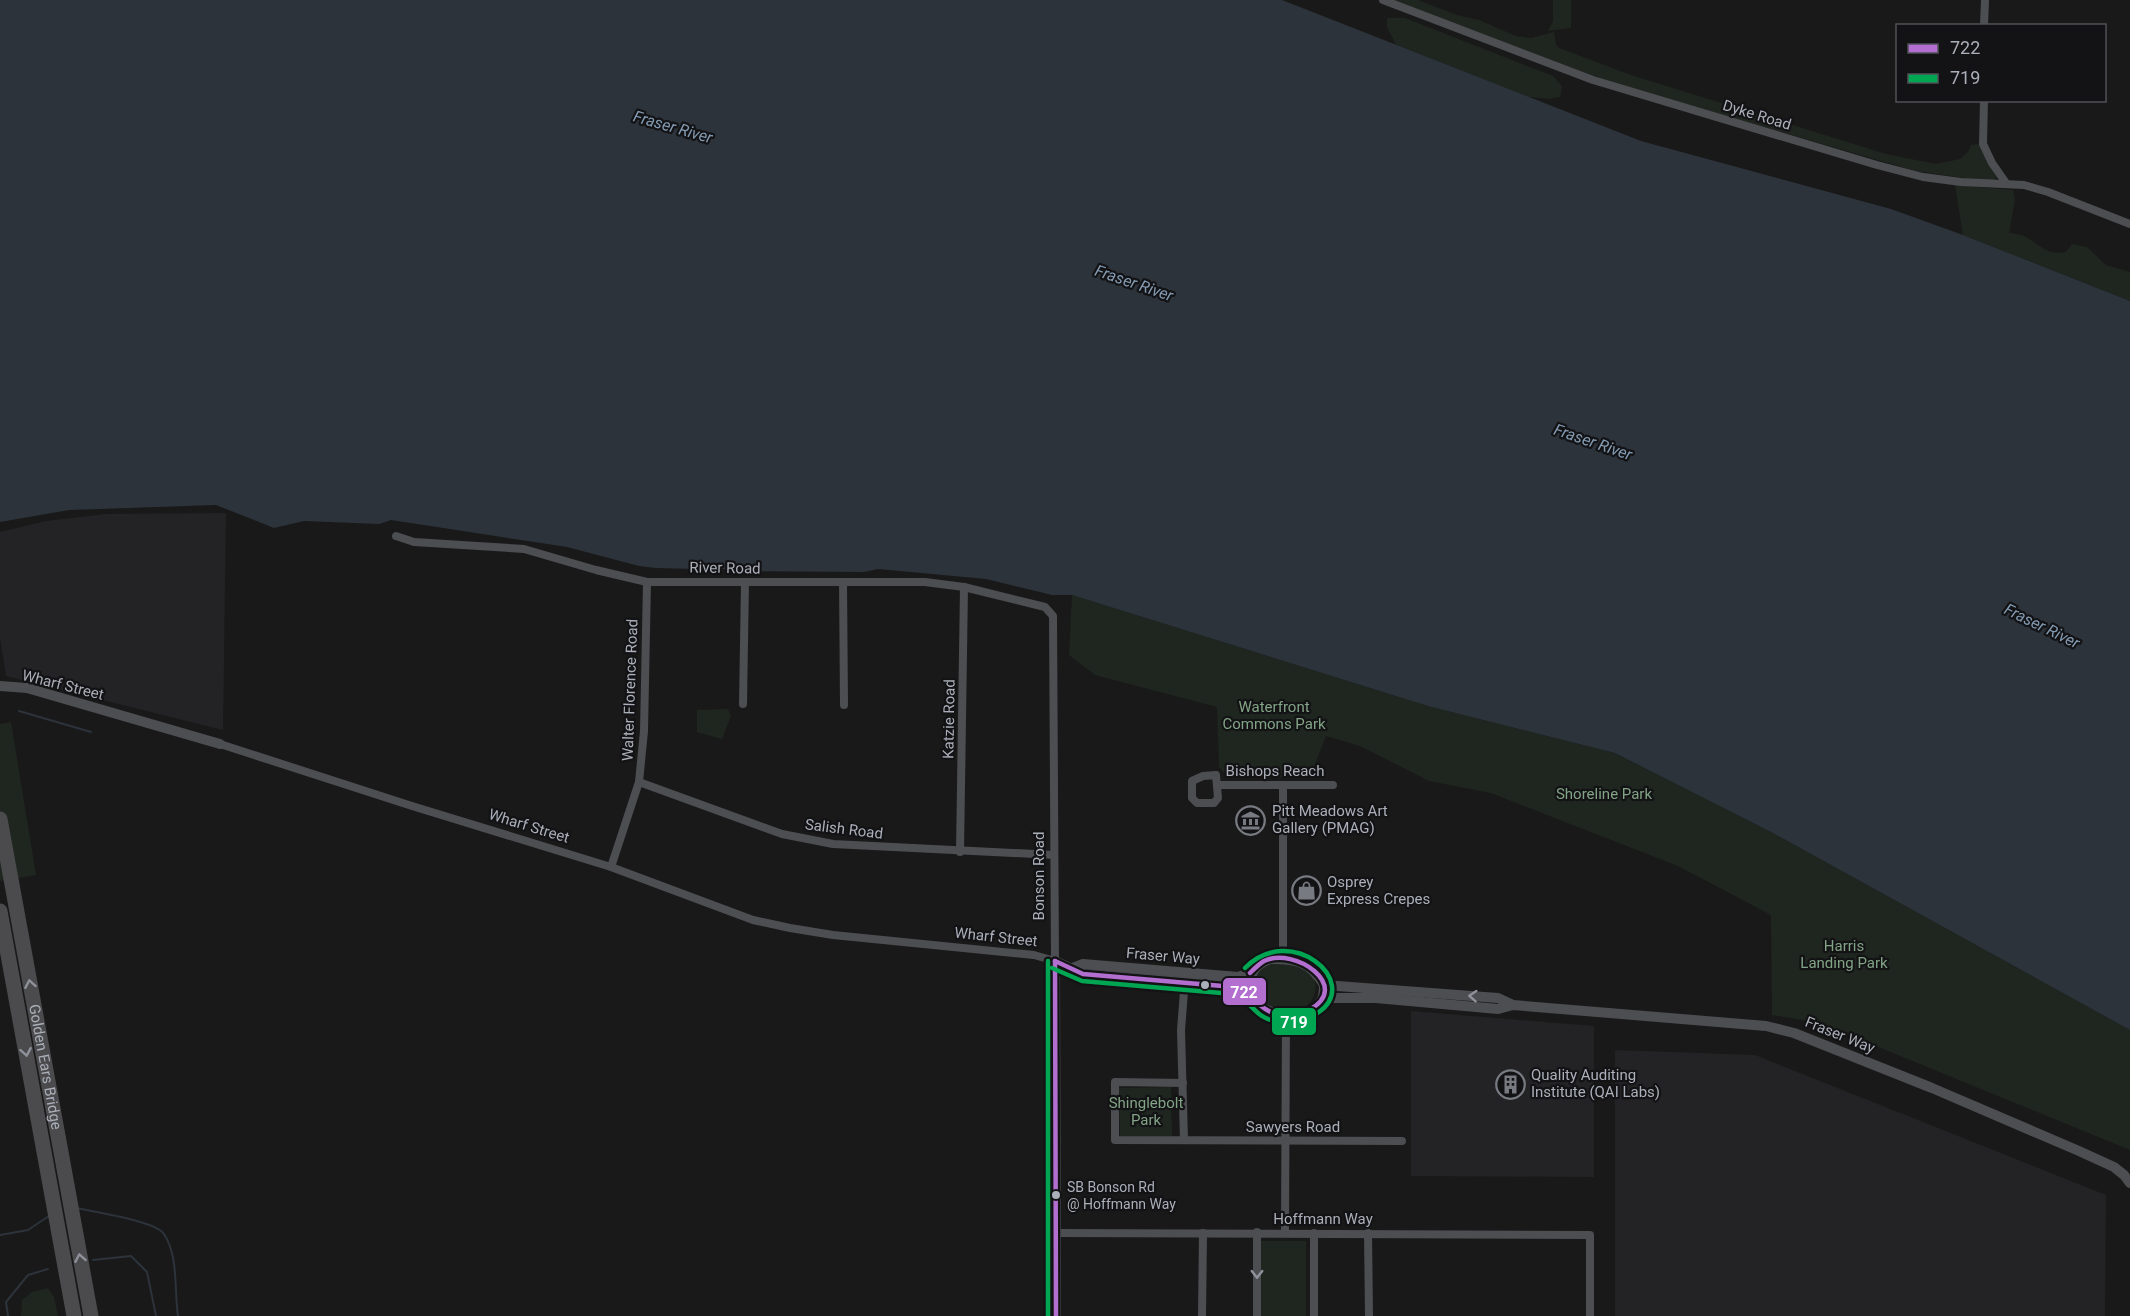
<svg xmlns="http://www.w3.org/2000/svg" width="2130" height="1316" viewBox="0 0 2130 1316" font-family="Roboto,sans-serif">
  <rect width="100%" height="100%" fill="#191919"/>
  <g fill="#232325">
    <path d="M226,513l-3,217 -217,-54 -6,-39v-105l46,-11 60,-7z"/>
    <path d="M1411,1011l183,15v151l-183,-1z"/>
    <path d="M1615,1050l140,5 351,140 -1,121h-490z"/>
  </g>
  <g fill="#1f2620">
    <path d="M1392,0h26l39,15 22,5 37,16 15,2 23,-6 2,13 3,3 72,27 255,79 50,10 24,-5 8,-7 3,-7 8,-1 18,34 -4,2 -22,-1 -55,-8 -300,-87z"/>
    <path d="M1553,0h18v28l-23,3 5,-10z"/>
    <path d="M1387,18h18l148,58 9,10 -2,11 -10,2 -21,-2 -133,-52 -9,-18z"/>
    <path d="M1955,185l58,5 2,9 -6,34c5,1 11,1 15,3 16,8 22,20 42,16l6,-8 15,3 19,18 24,7v29l-167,-66z"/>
    <path d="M1072,595l356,111 187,47 156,79 359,198v120l-310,-127 -48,-8 -1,-100 -93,-49 -187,-73 -62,-12 -69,-35 -34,-10 -16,41h-82l-9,-10 -2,-60 -122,-32 -26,-20z"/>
    <path d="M728,709l3,7 -9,23 -25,-7v-22z"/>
    <path d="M11,722l25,153 -36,6v-157z"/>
    <path d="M1273,964c9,0 21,-1 28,4 3,1 9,5 11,8 8,9 2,28 -9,32 -14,5 -33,-1 -44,-9 -6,-16 -4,-32 14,-35z"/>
    <path d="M1171,1087l1,49 -52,1 -1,-49z"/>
    <rect x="1259" y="1241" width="47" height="75"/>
    <path d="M48,1288l6,9 4,19h-37l1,-16 10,-8z"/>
  </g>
  <path fill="#2c333b" d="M0,0h1282l359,141 250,68 72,26 167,66v729l-359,-198 -156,-79 -187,-47 -356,-111h-20l-66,-16 -108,-10 -14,3 -130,-1 -27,-5 -11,3 -40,-1 -17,-2 -72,-19 -176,-27 -12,4 -75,-3 -30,7 -58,-23 -147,5 -69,12z"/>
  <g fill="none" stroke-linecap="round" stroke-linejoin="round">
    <g stroke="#2c333b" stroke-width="2">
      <path d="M19,711l72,21"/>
      <path d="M76,1208c18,4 80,13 88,26 15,23 10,57 14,82"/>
      <path d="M0,1235l28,-5 21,-14"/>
      <path d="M93,1260l38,-4 16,16 9,44"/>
      <path d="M8,1316l-2,-14 22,-27 20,-6"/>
    </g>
    <g stroke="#4d4e52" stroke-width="8">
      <path d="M1383,0l210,80 284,85 46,12 38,5 63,3 24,7 82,32"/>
      <path d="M1984,26l1,-26"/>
      <path d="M1984,100l-1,44 9,19 14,20"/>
      <path d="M843,582l1,123"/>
      <path d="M743,704l2,-122"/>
      <path d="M220,744l192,62 199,61 142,53 37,8 43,7 201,20 21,6 -2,-345 -8,-9 -81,-20 -39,-5h-278l-51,-12 -72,-21 -110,-7 -18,-6"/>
      <path d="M1216,775l2,23 -4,5h-17l-5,-5v-17l11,-5z"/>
      <path d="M639,782l143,52 51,10 221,11"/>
      <path d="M1218,785h115"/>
      <path d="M1283,785v174"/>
      <path d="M960,852l4,-265"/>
      <path d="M611,867l28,-85 5,-51 3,-149"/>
      <path d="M1183,1083l-68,-1v58l287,1"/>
      <path d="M1184,1140l-3,-110 4,-51"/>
      <path d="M1056,1233l534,2v81"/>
      <path d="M1285,1233l1,-219"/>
      <path d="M1314,1233v83"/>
      <path d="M1368,1233l1,83"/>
      <path d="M1202,1316l1,-83"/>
      <path d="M1257,1316v-84"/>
    </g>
    <g stroke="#4d4e52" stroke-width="10">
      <path d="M0,686l27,2 193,56"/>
      <path d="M1270,959c26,-1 40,3 54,26 0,4 0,10 -2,14 -10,20 -41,18 -57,10 -8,-4 -12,-11 -17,-17 2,-17 5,-27 22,-33z"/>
      <path d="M1073,968l10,-4 155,13 12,-4"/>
      <path d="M1324,985l174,13 15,7"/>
      <path d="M1323,998h53l122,11 15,-4 253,21 28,7 138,55 147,63 35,16 10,8 6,8"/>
      <path d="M1056,1316l-1,-355 28,13 139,11 26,7"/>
    </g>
    <g stroke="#4b4b4e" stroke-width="15">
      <path id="s1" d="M0,819l91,497"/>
      <path d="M0,911l74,405"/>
    </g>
    <defs>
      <g id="bus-1">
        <path d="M1055,961l28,13 151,13c19,5 24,23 43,27 10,2 22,1 32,-4 44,-23 -14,-64 -45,-49 -5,3 -10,8 -14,12"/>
        <path d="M1055,961l1,355"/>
      </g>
      <g id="bus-2">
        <path d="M1048,961v355"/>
        <path d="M1052,968l30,13 151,13c20,6 19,24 46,28 14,2 28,-2 40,-10 43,-31 -29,-90 -74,-44"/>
      </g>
    </defs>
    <use href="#bus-1" stroke="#131315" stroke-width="9"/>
    <use href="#bus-2" stroke="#131315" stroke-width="9"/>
    <use href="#bus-1" stroke="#b36fd0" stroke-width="4.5"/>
    <use href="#bus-2" stroke="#00a651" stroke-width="4.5"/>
  </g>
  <defs><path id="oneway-chevron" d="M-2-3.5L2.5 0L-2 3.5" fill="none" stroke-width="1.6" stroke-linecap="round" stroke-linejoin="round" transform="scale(1.5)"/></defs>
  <g stroke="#8e9199">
    <use href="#oneway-chevron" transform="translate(30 984) rotate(-100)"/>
    <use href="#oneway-chevron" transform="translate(26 1052) rotate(80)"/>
    <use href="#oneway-chevron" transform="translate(80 1258) rotate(-100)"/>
  </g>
  <g stroke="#8f929a">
    <use href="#oneway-chevron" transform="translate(1473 996) rotate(-176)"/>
    <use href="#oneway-chevron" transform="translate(1257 1274) rotate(90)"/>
  </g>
  <defs>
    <symbol id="museum-ring" viewBox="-11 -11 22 22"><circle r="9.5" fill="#131315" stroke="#787a81" stroke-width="1.5"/><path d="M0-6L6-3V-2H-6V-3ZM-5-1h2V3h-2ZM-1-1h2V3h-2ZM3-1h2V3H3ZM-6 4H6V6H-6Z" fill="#787a81"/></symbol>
    <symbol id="shop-ring" viewBox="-11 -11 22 22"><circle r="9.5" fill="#131315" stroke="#787a81" stroke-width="1.5"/><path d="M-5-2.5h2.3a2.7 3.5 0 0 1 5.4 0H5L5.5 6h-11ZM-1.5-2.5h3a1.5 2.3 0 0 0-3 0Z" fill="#787a81"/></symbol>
    <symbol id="building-ring" viewBox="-11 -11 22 22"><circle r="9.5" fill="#131315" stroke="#787a81" stroke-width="1.5"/><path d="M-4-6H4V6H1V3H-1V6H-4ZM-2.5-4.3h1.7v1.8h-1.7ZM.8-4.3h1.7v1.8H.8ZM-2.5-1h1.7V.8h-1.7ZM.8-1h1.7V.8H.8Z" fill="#787a81"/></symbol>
  </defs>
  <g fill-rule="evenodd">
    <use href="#museum-ring" x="1234" y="804" width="33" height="33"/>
    <use href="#shop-ring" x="1290" y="874" width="33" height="33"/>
    <use href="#building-ring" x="1494" y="1068" width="33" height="33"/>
  </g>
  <g fill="#abafb9" stroke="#131315" stroke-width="2">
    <circle cx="1205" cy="985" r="5"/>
    <circle cx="1056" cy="1195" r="5"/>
  </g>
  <g text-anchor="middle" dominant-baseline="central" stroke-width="4.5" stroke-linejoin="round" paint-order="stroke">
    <g font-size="14" fill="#abafb9" stroke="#131315" text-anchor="start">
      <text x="1067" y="1187">SB Bonson Rd<tspan x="1067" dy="17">@ Hoffmann Way</tspan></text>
    </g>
    <g font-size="15" fill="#abafb9" stroke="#131315">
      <text transform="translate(1757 115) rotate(17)">Dyke Road</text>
      <text transform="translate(725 568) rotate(1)">River Road</text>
      <text transform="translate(63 685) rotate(14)">Wharf Street</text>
      <text transform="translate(630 690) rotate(-88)">Walter Florence Road</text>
      <text transform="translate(949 719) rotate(-89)">Katzie Road</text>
      <text x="1275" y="771">Bishops Reach</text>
      <text transform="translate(529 826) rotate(17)">Wharf Street</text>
      <text transform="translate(844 829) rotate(7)">Salish Road</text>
      <text transform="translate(1039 876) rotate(-90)">Bonson Road</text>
      <text transform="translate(996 937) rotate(6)">Wharf Street</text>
      <text transform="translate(1163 956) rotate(5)">Fraser Way</text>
      <text transform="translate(1840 1035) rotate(22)">Fraser Way</text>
      <text stroke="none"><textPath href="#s1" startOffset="252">Golden Ears Bridge</textPath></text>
      <text x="1293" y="1127">Sawyers Road</text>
      <text x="1323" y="1219">Hoffmann Way</text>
    </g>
    <g font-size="15" fill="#82a385" stroke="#131315">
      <text x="1274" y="707">Waterfront<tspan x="1274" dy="17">Commons Park</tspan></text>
      <text x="1604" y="794">Shoreline Park</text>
      <text x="1844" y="946">Harris<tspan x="1844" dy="17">Landing Park</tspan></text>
      <text x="1146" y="1103">Shinglebolt<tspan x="1146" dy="17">Park</tspan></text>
    </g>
    <g font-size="15" fill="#abafb9" stroke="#131315" text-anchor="start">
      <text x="1272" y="811">Pitt Meadows Art<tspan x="1272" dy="17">Gallery (PMAG)</tspan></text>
      <text x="1327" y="882">Osprey<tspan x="1327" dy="17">Express Crepes</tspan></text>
      <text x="1531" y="1075">Quality Auditing<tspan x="1531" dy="17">Institute (QAI Labs)</tspan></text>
    </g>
    <g font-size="16" font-style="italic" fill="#839bb3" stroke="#131315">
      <text transform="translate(673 127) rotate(16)">Fraser River</text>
      <text transform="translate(1134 283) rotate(19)">Fraser River</text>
      <text transform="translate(1593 442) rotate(19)">Fraser River</text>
      <text transform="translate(2042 626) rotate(26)">Fraser River</text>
    </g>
  </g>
  <g stroke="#131315" stroke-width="2">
    <rect x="1222" y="977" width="45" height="29" rx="6" fill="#b36fd0"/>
    <rect x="1271" y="1007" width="46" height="29" rx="6" fill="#00a651"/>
  </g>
  <g font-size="16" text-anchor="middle" font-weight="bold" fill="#fff">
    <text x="1244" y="998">722</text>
    <text x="1294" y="1028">719</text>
  </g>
  <rect x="1896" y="24" width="210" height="78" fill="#131315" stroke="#505157" stroke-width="1.5"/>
  <rect x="1908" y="44" width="30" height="9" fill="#b36fd0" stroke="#505157" stroke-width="1.5"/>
  <text x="1950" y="54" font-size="18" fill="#abafb9">722</text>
  <rect x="1908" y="74" width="30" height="9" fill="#00a651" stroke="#505157" stroke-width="1.5"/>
  <text x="1950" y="84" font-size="18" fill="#abafb9">719</text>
</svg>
